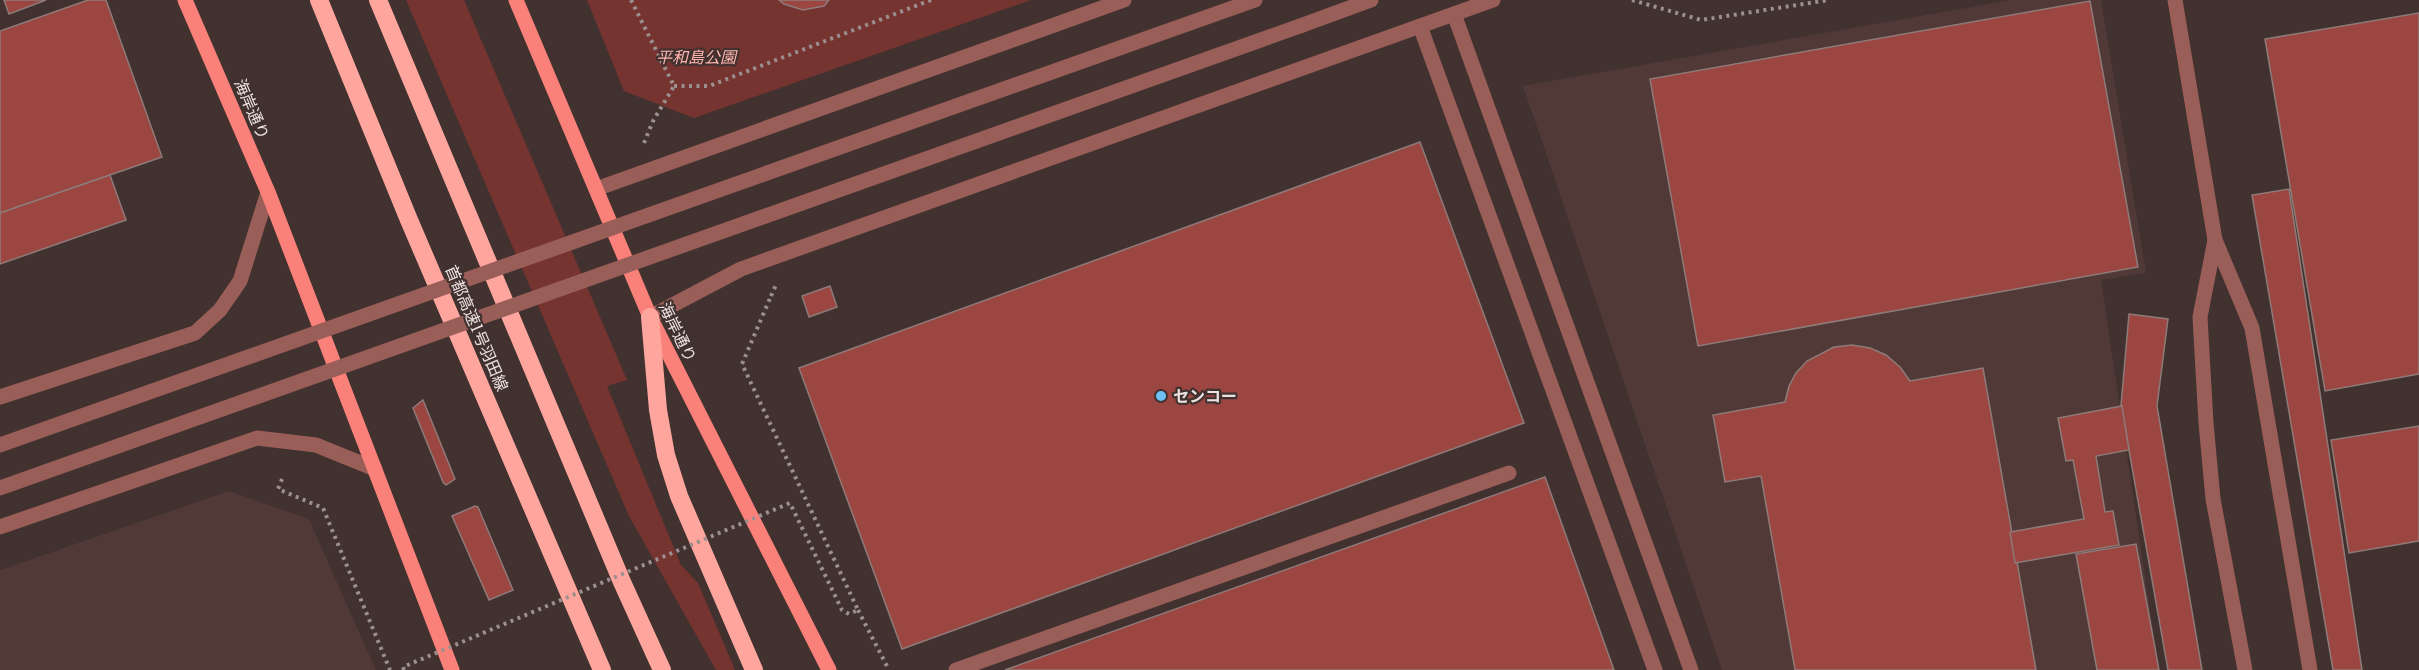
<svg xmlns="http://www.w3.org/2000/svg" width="2419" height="670" viewBox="0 0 2419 670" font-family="'Libre Baskerville','Noto Sans JP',serif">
  <rect width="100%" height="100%" fill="#41312f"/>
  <g fill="#503937">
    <path d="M2011,0h90l45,273 -45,7 58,390h-437l-199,-584z"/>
    <path d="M229,491l80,28 67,151h-376v-100z"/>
  </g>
  <g fill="#763431">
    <path d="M406,0h58l163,380 -20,6 74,179 17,18 37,87h-19l-87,-154z"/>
    <path d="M587,0h444l-337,118 -70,-27z"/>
  </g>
  <g fill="#9b4641" stroke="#8e7b79" stroke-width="1.5">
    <path d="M4,0h42l-37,14z"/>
    <path d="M88,0h18l56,157 -162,56v-182z"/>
    <path d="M779,0h50l-5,6 -21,4 -19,-6z"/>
    <path d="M2090,1l48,266 -440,79 -48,-267z"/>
    <path d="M2419,13v361l-94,17 -60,-352z"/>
    <path d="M1420,142l104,281 -622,226 -103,-281z"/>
    <path d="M110,175l16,45 -126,44v-51z"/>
    <path d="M2289,189l73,481h-29l-81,-475z"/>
    <path d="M830,286l7,21 -28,10 -7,-21z"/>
    <path d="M2129,314l39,5 -11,87 45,264h-34l-47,-265z"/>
    <path d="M1852,345l18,3 16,7 14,12 10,14 73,-13 53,302h-241l-34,-194 -36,6 -12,-67 72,-13 4,-16 7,-13 11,-12 27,-14z"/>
    <path d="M423,400l32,79 -9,6 -3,-3 -30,-74z"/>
    <path d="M2122,406l7,44 -33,6 9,56 8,-1 6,34 -104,18 -5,-31 74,-13 -11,-59 -7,1 -8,-43z"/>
    <path d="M2419,426v115l-70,12 -18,-113z"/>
    <path d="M1545,477l69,193h-609z"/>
    <path d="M475,506l3,1 35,83 -24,10 -37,-84z"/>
    <path d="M2136,544l23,126h-62l-21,-116z"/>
  </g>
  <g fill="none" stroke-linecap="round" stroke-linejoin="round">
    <g stroke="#9c8f8d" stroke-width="4" stroke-dasharray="3 4.5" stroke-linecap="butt">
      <path d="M631,0l43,86"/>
      <path d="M1632,0l69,20 128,-20"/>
      <path d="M674,86h35l222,-86"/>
      <path d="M644,143l9,-22 21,-35"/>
      <path d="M771,296l5,-11"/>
      <path d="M282,479l-4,10 45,19 67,162"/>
      <path d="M858,610l31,60"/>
    </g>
    <g stroke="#9a5e59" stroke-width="15">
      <path d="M2175,0l40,240 37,88 58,342"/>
      <path d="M1454,14l237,656"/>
      <path d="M1300,26l71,-26"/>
      <path d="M1420,26l235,644"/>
      <path d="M596,189l528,-189"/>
      <path d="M2215,240l-15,77 6,106 7,76 32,171"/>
      <path d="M650,317l91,-48 752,-269"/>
      <path d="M0,397l195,-64 25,-23 20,-29 28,-89"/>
      <path d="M0,527l257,-89 59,7 59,24"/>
      <path d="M956,670l553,-197"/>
    </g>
    <g stroke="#fa8179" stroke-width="15">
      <path d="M185,0l83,192 184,478"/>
      <path d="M516,0l134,317 179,353"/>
    </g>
    <g stroke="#fea69e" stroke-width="18">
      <path d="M319,0l90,220 193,450"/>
      <path d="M378,0l244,582 40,88"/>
      <path d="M650,317l8,93 8,45 13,41 75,174"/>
    </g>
    <path stroke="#9c8f8d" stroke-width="4" stroke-dasharray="3 4.5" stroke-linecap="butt" d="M404,670l-1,-3 387,-164 52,107 7,4 9,-4 -116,-246 29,-68"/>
    <g stroke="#9a5e59" stroke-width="15">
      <path d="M0,445l1255,-445"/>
      <path d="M0,488l1300,-462"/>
    </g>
  </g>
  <circle fill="#6dc2f3" stroke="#41312f" stroke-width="2" cx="1161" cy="396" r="6"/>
  <g text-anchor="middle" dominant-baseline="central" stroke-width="4.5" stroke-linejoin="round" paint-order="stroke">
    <g font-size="16" font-style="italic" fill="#ffb5ae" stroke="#41312f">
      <text x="696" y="57">平和島公園</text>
    </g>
    <g font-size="16" fill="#ece2e1" stroke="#41312f">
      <text transform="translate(252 109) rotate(67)">海岸通り</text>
      <text transform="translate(477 328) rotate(67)">首都高速1号羽田線</text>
      <text transform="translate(678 332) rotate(64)">海岸通り</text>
    </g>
    <g font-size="16" font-weight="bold" fill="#ece2e1" stroke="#41312f" text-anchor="start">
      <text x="1173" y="396">センコー</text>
    </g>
  </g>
</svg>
